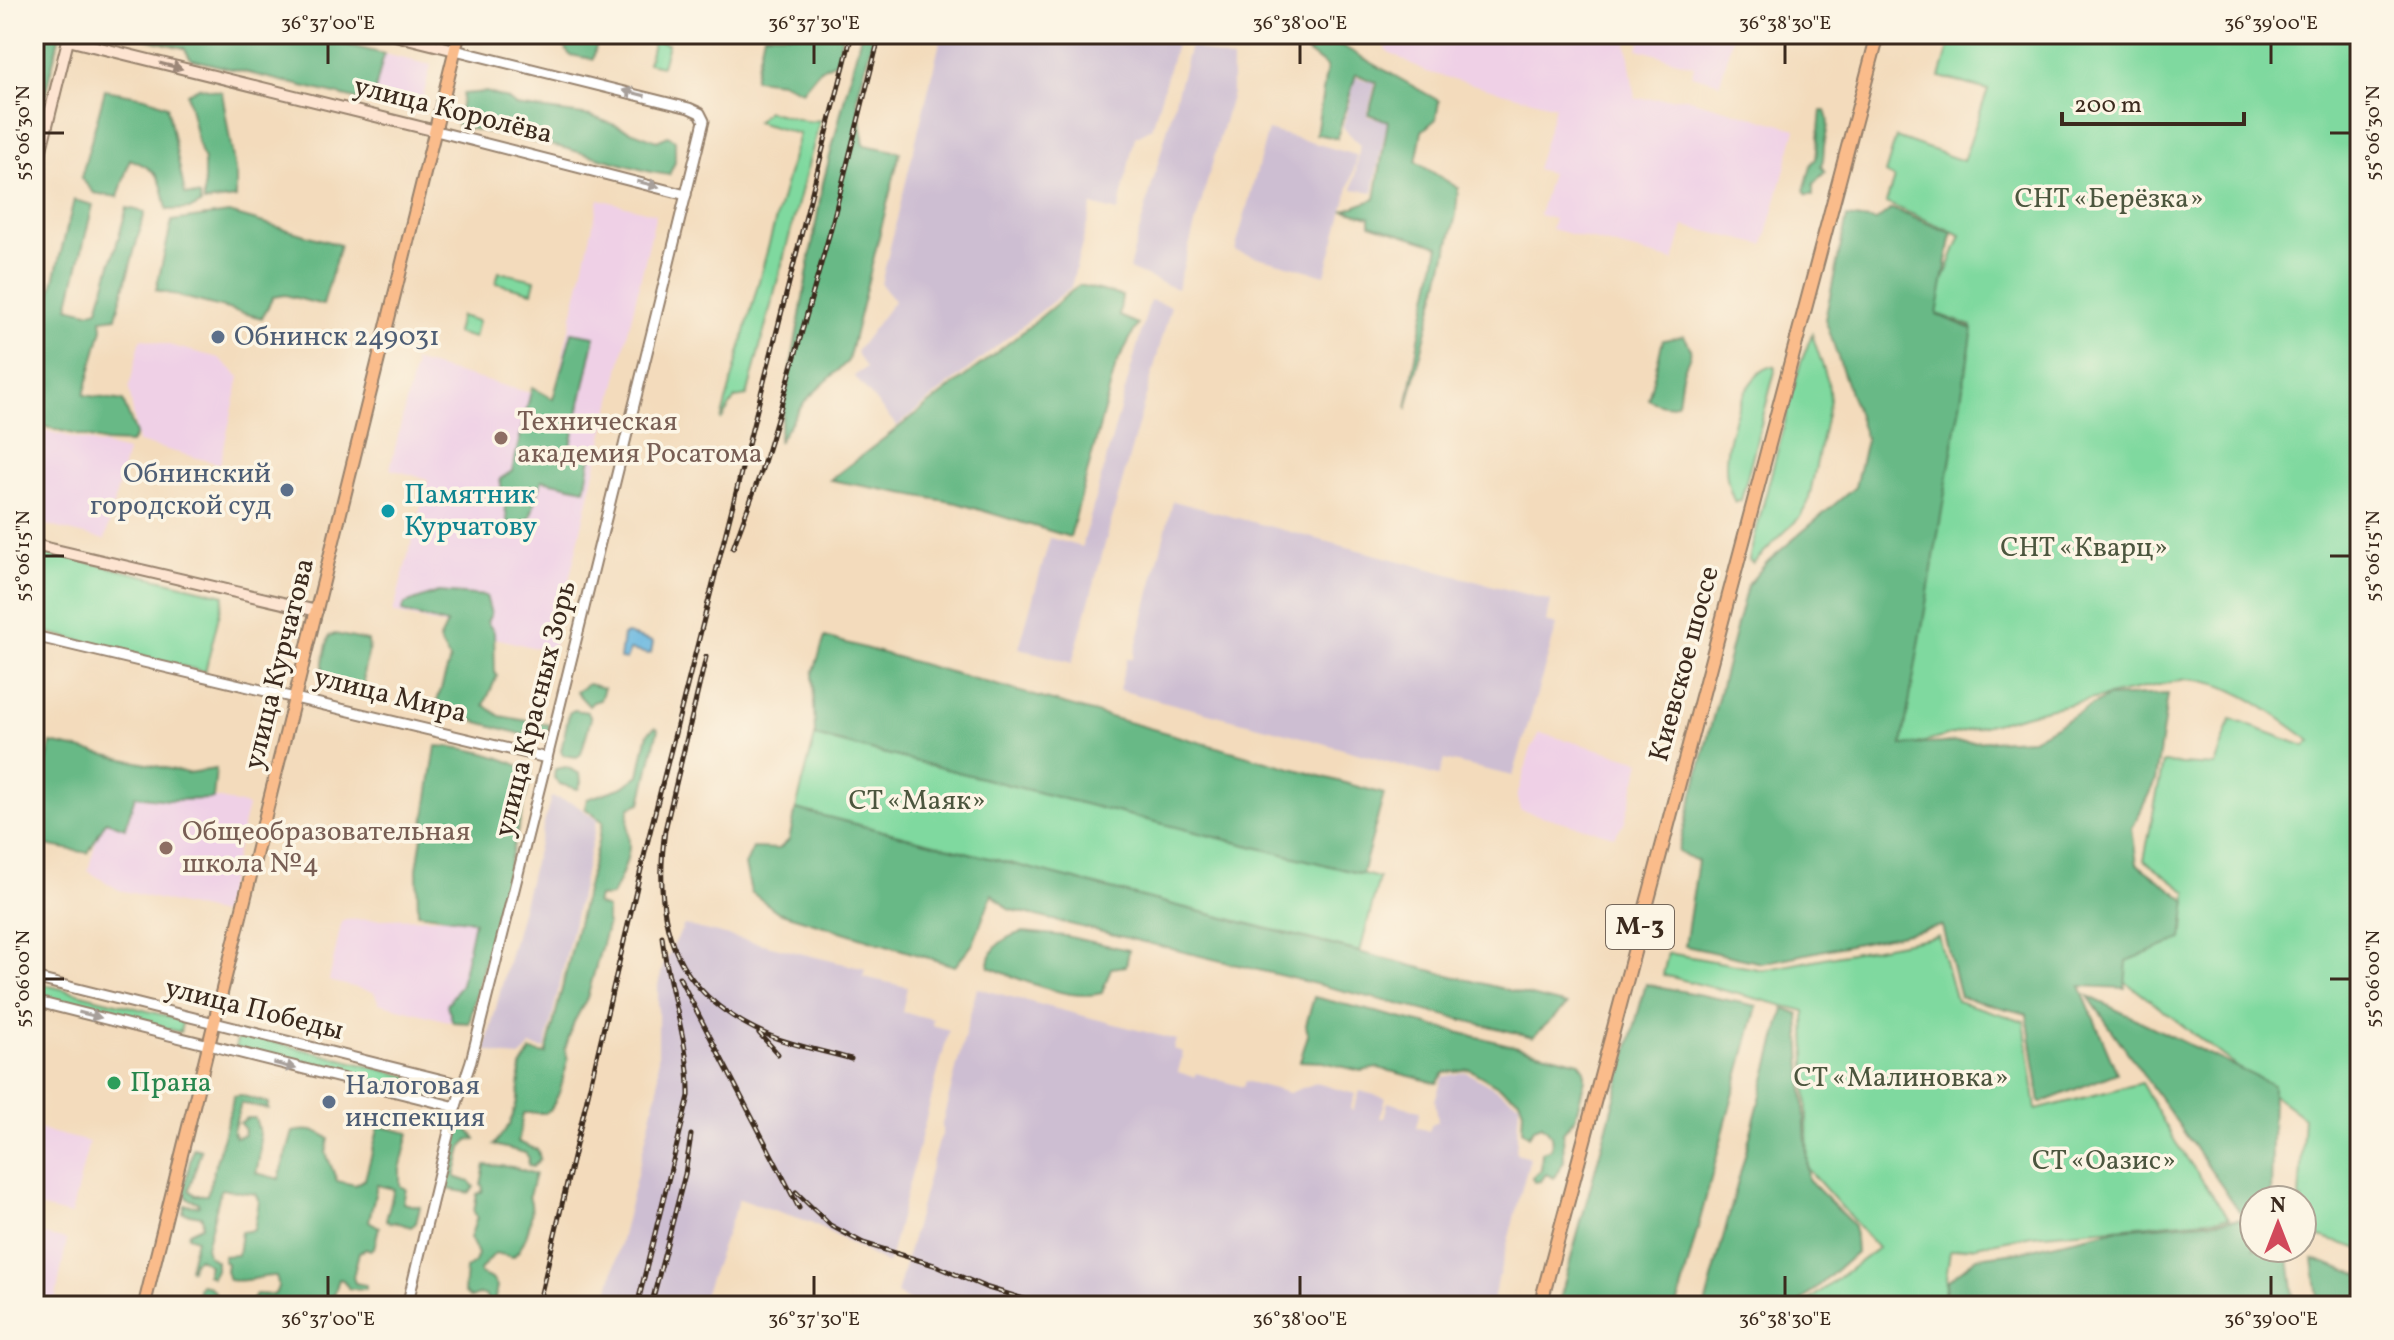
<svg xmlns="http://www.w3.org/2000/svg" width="2394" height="1340" viewBox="0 0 2394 1340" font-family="Vollkorn,serif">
  <rect width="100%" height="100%" fill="#fcf5e5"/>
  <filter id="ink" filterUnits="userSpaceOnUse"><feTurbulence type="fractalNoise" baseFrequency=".0125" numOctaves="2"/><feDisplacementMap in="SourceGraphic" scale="16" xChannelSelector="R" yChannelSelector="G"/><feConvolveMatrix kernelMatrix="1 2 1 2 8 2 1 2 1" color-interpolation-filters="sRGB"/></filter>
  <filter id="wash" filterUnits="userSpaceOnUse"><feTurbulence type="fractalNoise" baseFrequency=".006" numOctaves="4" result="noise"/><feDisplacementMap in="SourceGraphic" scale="32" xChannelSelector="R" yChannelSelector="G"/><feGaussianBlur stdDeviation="1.8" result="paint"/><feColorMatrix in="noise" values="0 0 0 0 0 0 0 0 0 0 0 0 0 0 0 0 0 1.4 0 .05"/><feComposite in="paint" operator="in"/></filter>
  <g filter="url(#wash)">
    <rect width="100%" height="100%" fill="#f3dbbc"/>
    <g fill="#efd0e6">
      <path d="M1391,34h238l-2,10 8,55 51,-1 110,31 -32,116 -80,-19 -10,35 -123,-32 3,-10 -15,-4 12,-42 -15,-4 19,-63 -128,-34 -42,-22z"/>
      <path d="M1642,34h91l-13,49 -28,-8 2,-9 -56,-17z"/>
      <path d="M384,54l47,11 -12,49 -47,-11z"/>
      <path d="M599,199l57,15 -104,438 -159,-39 35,-134 -38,-10 25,-104 -3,-4 141,38z"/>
      <path d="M141,338l78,20 21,19 -20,87 -82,-22 -9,-54z"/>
      <path d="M34,428l93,23 -22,89 -71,-18z"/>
      <path d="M1540,733l101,28 -17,63 -10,12 -94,-26 -3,-14 14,-47z"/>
      <path d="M150,781l98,25 -27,108 -102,-24 -31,-19 23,-89z"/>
      <path d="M478,917l-22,106 -77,-20 -5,-11 -45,-11 13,-61z"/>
      <path d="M34,1128l55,14 -18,73 -37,-9z"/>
      <path d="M34,1233l33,7 -13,66h-20z"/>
    </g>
    <g fill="#cdbed2">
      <path d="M942,34h206l29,7 -25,87 -17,9 -17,75 -26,-7 -21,82 -174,139 -43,-50 12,-8 -10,-16 38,-51 -13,-17z"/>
      <path d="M1190,46l42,14v33l-55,196 -48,-20z"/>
      <path d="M1356,77l19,6 -8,33 20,5 -14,71 -20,-3 7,-44 -17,-18z"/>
      <path d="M1268,130l88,25v7l-31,113 -90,-24z"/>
      <path d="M1150,300l21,6 -99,357 -53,-15 31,-110 32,9z"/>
      <path d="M1173,501l378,100 -5,21 11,3 -44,151 -69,-16 -5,16 -5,-1 -140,-40 -175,-45 8,-31h6z"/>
      <path d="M551,797l22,6 24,17 -52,229 -14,-3 -10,11 -14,-1 -22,-6z"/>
      <path d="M684,925l181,44 -2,8 44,10 -5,25 31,7 -1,6 17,5 -61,234 -77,-42 -72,-23 -39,107h-95l53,-218v-103l5,-19z"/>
      <path d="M977,988l199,52 -3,9 10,3 -5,20 16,5 2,-4 47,14 2,-6 44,12 27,-10 39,11 -5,15 3,2 7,-20 26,7 -6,20h4l4,-16 32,9 -4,16 13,4 3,-7 6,-3 -3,-21 8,-23 23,-5 53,31 -3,50 14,4 -39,149h-573l-21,-12 40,-149 5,-10v-11z"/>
    </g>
    <g fill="#7fd99f" stroke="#5d825e" stroke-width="2">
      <path d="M1953,34h407v1215l-58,-17v-32h-3l5,-82 -182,-139 11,-62 51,14 3,-39 -43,-32 19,-97 52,3 16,-47 74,27 6,-5c-38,-27 -76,-60 -125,-62l-143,31 -148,40 25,-122 52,-302 -41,-14 30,-77 -75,-32 8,-25 -9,-5 11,-36 67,24 25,-71 -48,-13z"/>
      <path d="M654,40l14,4 -6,22 -14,-3z"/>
      <path d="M767,111l42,11 11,-2 -73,276 -12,2 -14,22 78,-286 -43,-12z"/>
      <path d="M499,272l36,8 -3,12 -36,-9z"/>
      <path d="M460,316l18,5 -4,17 -18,-5z"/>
      <path d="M1812,334l16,48 2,18 -22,103 -8,14 -47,46 -4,-3 1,-5 50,-190z"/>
      <path d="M1774,366l2,1 -35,133 -6,3c-5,-11 -9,-24 -9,-36 -1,-27 17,-96 48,-101z"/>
      <path d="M34,549l190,46 -19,77 -171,-43z"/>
      <path d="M815,736l564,142 -19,74 -564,-143z"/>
      <path d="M1938,936l18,65 68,20 12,89 105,-27 35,60 53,75 -197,17 -82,16 -8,55h-132l-2,-5 70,-53 -70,-79 -3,-158 -142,-36 5,-22 95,17z"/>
      <path d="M34,982l149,38 -3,12 -146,-35z"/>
      <path d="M239,1033l207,53 -4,13 -207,-52z"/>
      <path d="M2069,1297h121l31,9h-200z"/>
    </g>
    <g fill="#67b986" stroke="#517252" stroke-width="2">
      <path d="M34,34h26l-26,106z"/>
      <path d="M125,34h178l81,20 -12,49 -181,-44 -7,-11z"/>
      <path d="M563,34h36l-6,25 -23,-4 -8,-11z"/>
      <path d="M764,34h78l-5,28 -17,7 -18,22 -21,-9 -27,-3z"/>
      <path d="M861,34h13l-17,64 7,47 36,7 -52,209 -43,40 -27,41 45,-259z"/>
      <path d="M1314,34h7l118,67 -3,18 -14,12 -6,31 42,26 -2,27 -49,194 12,-70 20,-93 -69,-22v-7l-25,-7 30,-11 13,-78 -19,-7 8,-31 -21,-9 -19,64 -21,-4 11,-67 -21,-16z"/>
      <path d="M199,87l23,5 14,85v21l-32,4v-42l-4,-8 -13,-59z"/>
      <path d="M105,90l40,7 22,9 18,88 15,2 1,8 -10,5 -24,1c-6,-31 -6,-39 -37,-51l-12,38 -24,-4 -13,-15z"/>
      <path d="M486,92l21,7 9,7 75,10 66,25 11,-5 7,4v22l-6,13 -18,-3 -87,-24 -107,-22 6,-32z"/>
      <path d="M1821,111h4c6,13 1,21 -1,35 -1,8 1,11 -3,20l4,6 -12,13v10h-6l-3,-4 8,-28 4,-4z"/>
      <path d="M74,200l19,5 -25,102 20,5 10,-3 29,-101 18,4 -29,105 -15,2 1,10 -18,66 39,6 13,33 -5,9 -25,-1 -72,-18v-64z"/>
      <path d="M1892,209l60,24 -15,82 36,14 -71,416 130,-6 75,-42 61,-3 -13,87 -23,48 5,35 50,37 -5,38 -55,22 -2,27 -45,-2 37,87 -77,30 -13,-89 -67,-17 -18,-71 -180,37 -77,-17 13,-85 -20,-9 69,-266 21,-25 87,-74 11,-47 -41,-121 22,-102 29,4z"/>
      <path d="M229,213l111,32 -17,60 -38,-10 -12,2 -11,21 -106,-28 16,-69z"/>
      <path d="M1079,285l43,11 -3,20 19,8 -22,41 -46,172 -113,-34 -127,-23 189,-145z"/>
      <path d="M572,332l23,4 -25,114 21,7 -6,32 -43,-9 -12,38 -20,17 -10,-56 12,-8 20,-84 21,12z"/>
      <path d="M1684,336c13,19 3,21 -2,39 -2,8 -2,18 -4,27 -8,7 -21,2 -30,-3l15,-59z"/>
      <path d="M438,592l48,4 5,18 -4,8 7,10 1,41 2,3 -13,29 16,11 50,9 -3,10h-22l-83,-23 -6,-7 14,-45 -11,-19 8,-17 -45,-12 3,-8z"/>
      <path d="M335,634l33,7c4,22 -11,24 -1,50l-6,4 -23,-2 -15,-6v-25l6,-26z"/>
      <path d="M825,637l559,157 -22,80 -547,-138 -2,-62z"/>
      <path d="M588,684l16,4 -4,12 -7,2 -4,4 -13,-14z"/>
      <path d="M574,710l13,2 4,6 -10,36 -4,3 -14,-2 -2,-4 8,-38z"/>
      <path d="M655,727l3,2 -17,74 -11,4c-4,14 -1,26 -1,39 -1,17 -10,34 -17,50l-14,1 -2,7 11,4v18l-20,72 -13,24 -9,27 3,11 -9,33 -8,16 -6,4h-22l-5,29 20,8 2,9 -7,8 -5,-2 1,-7 -4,-5 -31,-8 16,-21 8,-25 3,-32 10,-16 15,3 57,-232 -18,-14 2,-9 36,-12 16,-12 9,-42z"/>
      <path d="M51,743l137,30 28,-4 -3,30 -45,1 -33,-4 -10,32 -19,-7 -18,32 -54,-10v-28z"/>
      <path d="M436,746c33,1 68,10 96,27l-63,250 -16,-1 -6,-17 14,-21 13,-63 -56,-8 -1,-44z"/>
      <path d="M566,767l14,7 1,8 -3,7 -18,-5 -6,-6 1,-9z"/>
      <path d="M796,809l771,196 -34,32 -525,-128 -16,-15 -19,50 -18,22 -177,-54 -27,-20 -6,-27 8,-17 26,1 10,-9z"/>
      <path d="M1023,932l42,4 64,14 -3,16 -15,2 -9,25c-32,9 -83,-14 -113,-26 0,-21 16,-30 34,-35z"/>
      <path d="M1646,984l111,22 -80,300h-119z"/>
      <path d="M2088,996l185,89 -2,115h-17v48l34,2 7,56h-54l-30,-9 -155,1 -6,8h-108l5,-25 31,-24 45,-6 93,-22 129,-10z"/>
      <path d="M1314,997l265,65 6,8v9l-10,39 -12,14 1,29 -10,17 -8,-4 -5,7 -7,1 -2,-5 9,-7 1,-18 9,-3c2,-11 0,-17 -9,-24l-8,3 -5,8 -7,-6 1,-20 -4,-11 -50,-30 -25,4 -7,10 -59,-15 -17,3 -38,-9 -23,-1 8,-26 -2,-10z"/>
      <path d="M1784,1008l15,6 9,165 46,47 2,27 -60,53h-91z"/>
      <path d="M240,1095l28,8v6l-27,-6 -8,28 2,6 9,-2 1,-5 -5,-7 7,-5h8c7,19 6,35 1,55l23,6 14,-47c12,-3 27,-2 36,7l-3,14 11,28 18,4 10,-6 14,-53 30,7 -9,36v17l6,3 -3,14 17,4 -4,16 -5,4 -15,-5 -6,1 -4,-3 8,-31 -17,-4 -8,36 10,6 -5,21 -4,3 -4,-2 -7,3 -6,25 2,6 11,2v4h-17l-6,-9 -4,-1 -6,19 -4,3 -14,-3 -6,8 -55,-1 -1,-5 3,-6 18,1c5,-7 5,-11 2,-19 -15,-1 -28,7 -47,4l-3,-9 1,-8 -4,-2v-5l15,-1 3,-23 13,-2 5,-29 -4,-7 -34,-5 -15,58 2,8 8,6v9l-4,7 -5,-2 2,-10 -10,-7 -5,3 -3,9 -2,-1 7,-30 -8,-3 1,-4 13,-6 1,-6 -2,-4 -18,-3 2,-8 14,1 -1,-4 -10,-3 -4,-10 9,-41 8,2 -12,40 6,5h12l27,-99z"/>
      <path d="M460,1121l5,1 1,5 10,12 -8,1 -6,8 -7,29 15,5 4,5 -4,6 -22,-4 -4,-7z"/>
      <path d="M485,1165l28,2 22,7 -6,22c7,16 -3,50 -16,61l-18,-4 -15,17v4l12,5 5,7 -3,18 -5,2 -3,-10 -5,-2 -10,4 -7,-6 2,-23 9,-7 3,-8 -8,-16 7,-21 -3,-5 3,-18 5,-2 1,-4 -2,-4z"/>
      <path d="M2313,1259l47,16v31h-41z"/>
      <path d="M201,1284c11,1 17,11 17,22h-19l-1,-17z"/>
    </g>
    <path fill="#65b6e0" stroke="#50707f" stroke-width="2" d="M627,634l26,8 -2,11 -3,1 -18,-4 -4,10 -6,-1 3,-24z"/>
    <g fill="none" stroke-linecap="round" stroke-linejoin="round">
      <path stroke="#65b6e0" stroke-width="2" d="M2285,1300l27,6"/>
    </g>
  </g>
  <g filter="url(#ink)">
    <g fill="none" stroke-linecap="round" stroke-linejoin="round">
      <defs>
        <g id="tertiary">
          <path d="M436,131l250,64"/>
          <path d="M34,636l513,122"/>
          <path d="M34,978l429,107"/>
          <path d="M34,1001l422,106"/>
          <path d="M407,1306l46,-191 18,-54 76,-303 157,-637 -4,-8 -11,-5 -234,-58"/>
        </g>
        <g id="secondary">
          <path d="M391,34l64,16"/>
          <path d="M68,40l368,91"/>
          <path d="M34,178l35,-142"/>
          <path d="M34,545l283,66"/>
        </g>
        <path id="primary" d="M144,1306l315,-1272"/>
        <path id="trunk" d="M1540,1306l338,-1272"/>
      </defs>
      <use href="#tertiary" stroke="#97826d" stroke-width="13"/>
      <use href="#secondary" stroke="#97826d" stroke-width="14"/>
      <use href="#primary" stroke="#97826d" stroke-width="15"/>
      <use href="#trunk" stroke="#97826d" stroke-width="16"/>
      <use href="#tertiary" stroke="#fff" stroke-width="9"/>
      <use href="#secondary" stroke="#fde4d1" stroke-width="10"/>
      <use href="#primary" stroke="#fabc8b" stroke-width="11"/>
      <use href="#trunk" stroke="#fabc8b" stroke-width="12"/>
      <defs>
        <g id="rail">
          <path d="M733,548l28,-76 20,-66 49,-174 50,-198"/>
          <path d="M706,657l-41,173c-13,96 10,165 103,205 26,11 56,16 83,24"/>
          <path d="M679,977l120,231"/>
          <path d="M759,1033l19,21"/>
          <path d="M796,1192l34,33 33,18 71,22 51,22 62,19"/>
          <path d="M538,1306l109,-462 205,-810"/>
          <path d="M637,1306l52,-210c1,-55 -21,-105 -27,-160"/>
          <path d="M651,1306l34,-132 6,-39"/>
        </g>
      </defs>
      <use href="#rail" stroke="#3b2a1e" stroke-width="5"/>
      <use href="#rail" stroke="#fcf5e5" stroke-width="2" stroke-dasharray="6" stroke-linecap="butt"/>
    </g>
    <defs><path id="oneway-solid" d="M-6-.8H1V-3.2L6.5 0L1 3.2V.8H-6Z" transform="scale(2)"/></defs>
    <use fill="#9c8778" href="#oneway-solid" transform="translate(171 66) rotate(14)"/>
    <g fill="#a79f9a">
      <use href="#oneway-solid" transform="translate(634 93) rotate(-166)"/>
      <use href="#oneway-solid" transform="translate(648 184) rotate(14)"/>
      <use href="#oneway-solid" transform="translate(90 1015) rotate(14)"/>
      <use href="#oneway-solid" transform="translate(285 1066) rotate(15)"/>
    </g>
  </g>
  <path fill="none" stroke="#3b2a1e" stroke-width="3" d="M328,44v20M814,44v20M1300,44v20M1785,44v20M2271,44v20M44,133h20M2330,133h20M44,556h20M2330,556h20M44,979h20M2330,979h20M328,1276v20M814,1276v20M1300,1276v20M1785,1276v20M2271,1276v20"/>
  <g fill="#5c6f8a" stroke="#fcf5e5" stroke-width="3">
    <circle cx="218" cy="337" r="8"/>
    <circle cx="287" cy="490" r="8"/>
    <circle cx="329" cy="1102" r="8"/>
  </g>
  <g fill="#8d6e63" stroke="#fcf5e5" stroke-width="3">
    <circle cx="501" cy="438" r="8"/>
    <circle cx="166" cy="848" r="8"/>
  </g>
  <circle fill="#0f9aa8" stroke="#fcf5e5" stroke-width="3" cx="388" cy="511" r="8"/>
  <circle fill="#2e9e5b" stroke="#fcf5e5" stroke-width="3" cx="114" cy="1083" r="8"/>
  <g text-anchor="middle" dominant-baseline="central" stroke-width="7" stroke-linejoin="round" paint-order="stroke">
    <rect fill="#fcf5e5" stroke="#75675a" stroke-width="2" x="1606" y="905" width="68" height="44" rx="6"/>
    <g font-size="26" font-weight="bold" fill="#3b2a1e">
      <text x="1640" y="927">М-3</text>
    </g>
    <g font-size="28" fill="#3b2a1e" stroke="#fcf5e5">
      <text transform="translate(453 111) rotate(14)">улица Королёва</text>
      <text transform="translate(280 664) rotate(-76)">улица Курчатова</text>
      <text transform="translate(1685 664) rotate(-75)">Киевское шоссе</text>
      <text transform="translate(390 696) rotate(14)">улица Мира</text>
      <text transform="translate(536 709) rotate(-76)">улица Красных Зорь</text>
      <text transform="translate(254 1010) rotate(14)">улица Победы</text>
    </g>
    <g font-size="28" fill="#4c563e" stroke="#fcf5e5">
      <text x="2109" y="199">СНТ «Берёзка»</text>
      <text x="2084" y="548">СНТ «Кварц»</text>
      <text x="917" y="801">СТ «Маяк»</text>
      <text x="1901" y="1078">СТ «Малиновка»</text>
      <text x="2104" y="1161">СТ «Оазис»</text>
    </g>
    <g font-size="28" fill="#4e5e75" stroke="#fcf5e5" text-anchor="start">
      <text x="234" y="337">Обнинск 249031</text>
      <text x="271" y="474" text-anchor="end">Обнинский<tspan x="271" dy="32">городской суд</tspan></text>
      <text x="345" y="1086">Налоговая<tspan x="345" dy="32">инспекция</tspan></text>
    </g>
    <g font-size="28" fill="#785e54" stroke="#fcf5e5" text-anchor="start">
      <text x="517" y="422">Техническая<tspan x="517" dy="32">академия Росатома</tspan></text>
      <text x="182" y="832">Общеобразовательная<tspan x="182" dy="32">школа №4</tspan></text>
    </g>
    <g font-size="28" fill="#0d838f" stroke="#fcf5e5" text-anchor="start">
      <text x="404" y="495">Памятник<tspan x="404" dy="32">Курчатову</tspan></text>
    </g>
    <g font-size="28" fill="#27864d" stroke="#fcf5e5" text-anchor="start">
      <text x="130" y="1083">Прана</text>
    </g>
  </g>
  <rect width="2394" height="1340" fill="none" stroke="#fcf5e5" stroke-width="88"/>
  <g transform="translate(2278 1224)"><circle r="38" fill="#fcf5e5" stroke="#afa495" stroke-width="2"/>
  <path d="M0-6L14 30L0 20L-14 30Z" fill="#d1495b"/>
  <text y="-12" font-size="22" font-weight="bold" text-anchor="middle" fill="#3b2a1e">N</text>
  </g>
  <path d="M2062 112v12h182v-12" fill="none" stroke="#3b2a1e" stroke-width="4"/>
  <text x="2074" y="112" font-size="24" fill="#3b2a1e" stroke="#fcf5e5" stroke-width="6" paint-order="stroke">200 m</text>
  <rect x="44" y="44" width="2306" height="1252" fill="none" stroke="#3b2a1e" stroke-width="3"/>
  <g font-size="20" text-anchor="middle" fill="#3b2a1e">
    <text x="328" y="29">36°37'00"E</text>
    <text x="814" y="29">36°37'30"E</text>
    <text x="1300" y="29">36°38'00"E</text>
    <text x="1785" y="29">36°38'30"E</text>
    <text x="2271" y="29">36°39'00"E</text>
    <text transform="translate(22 133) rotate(-90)" y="7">55°06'30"N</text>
    <text transform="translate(2372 133) rotate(-90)" y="7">55°06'30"N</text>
    <text transform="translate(22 556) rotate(-90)" y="7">55°06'15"N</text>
    <text transform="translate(2372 556) rotate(-90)" y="7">55°06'15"N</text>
    <text transform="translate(22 979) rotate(-90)" y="7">55°06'00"N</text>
    <text transform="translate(2372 979) rotate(-90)" y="7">55°06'00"N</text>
    <text x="328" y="1325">36°37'00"E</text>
    <text x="814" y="1325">36°37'30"E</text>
    <text x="1300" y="1325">36°38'00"E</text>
    <text x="1785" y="1325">36°38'30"E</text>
    <text x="2271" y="1325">36°39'00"E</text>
  </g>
</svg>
